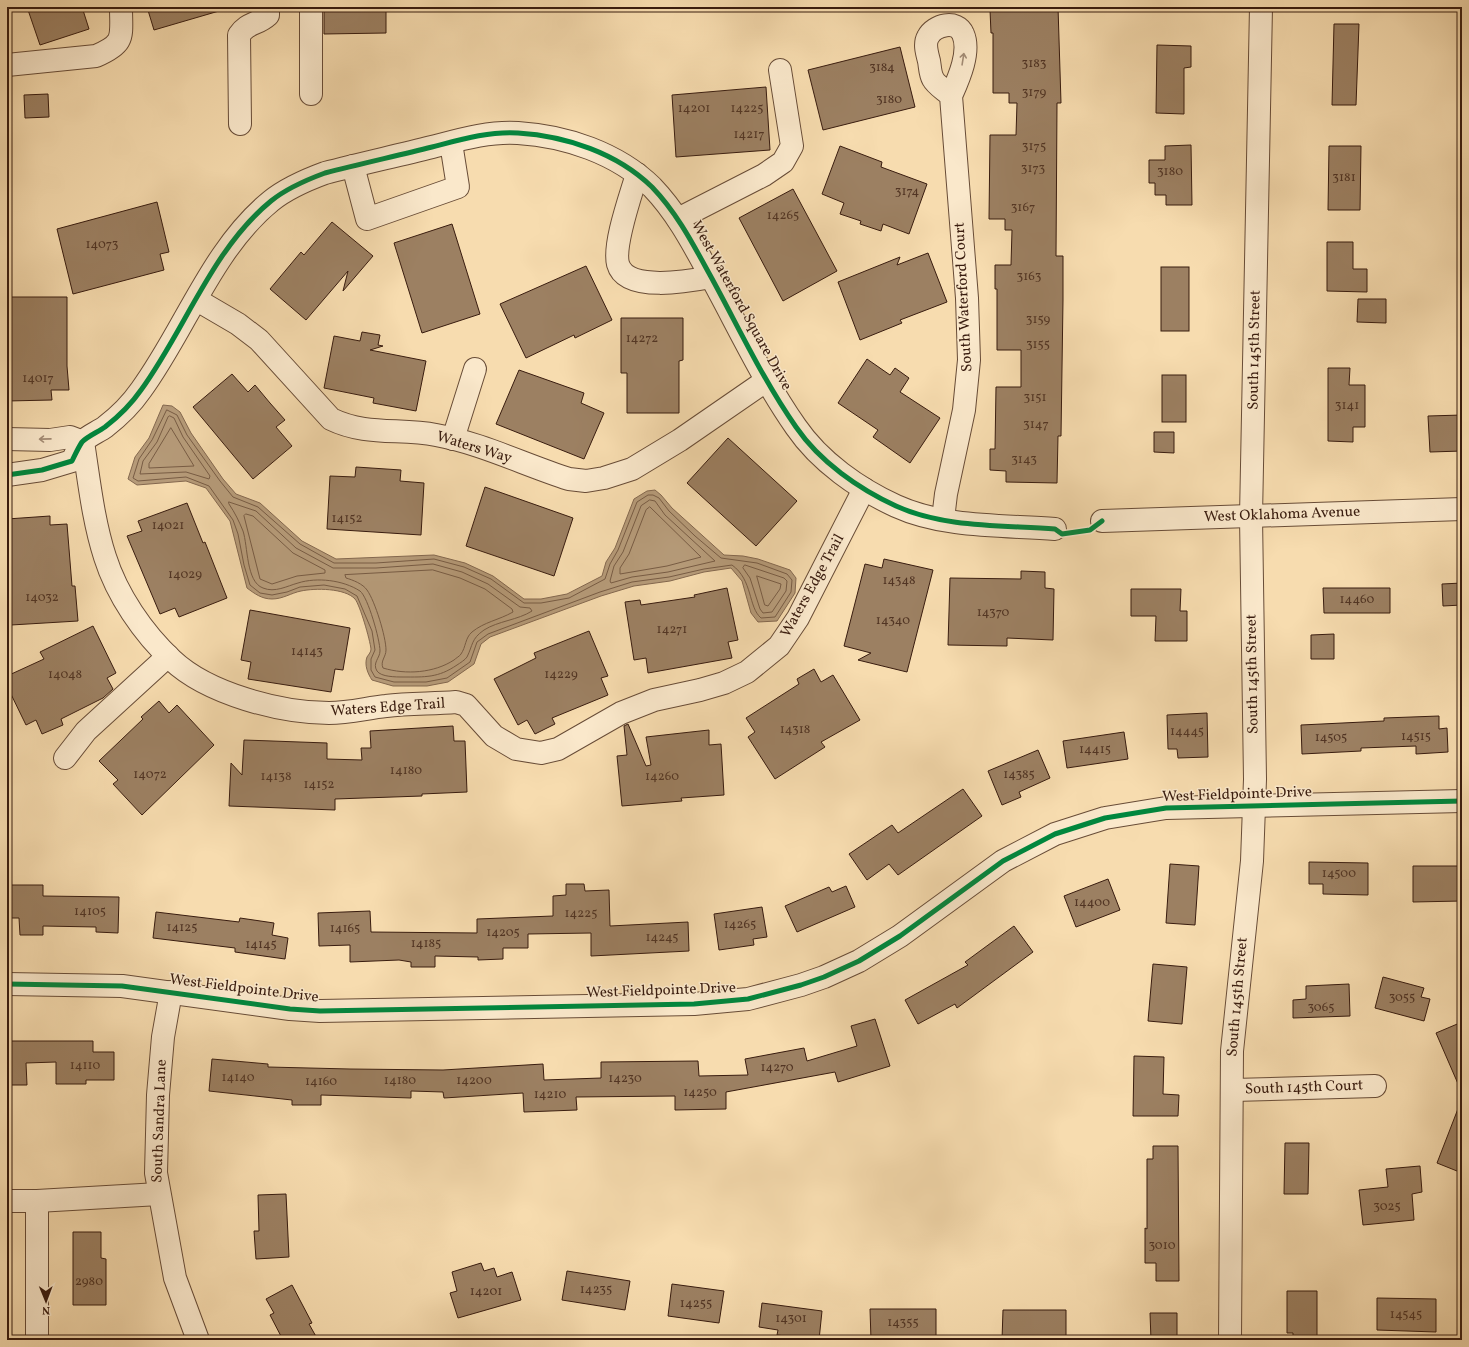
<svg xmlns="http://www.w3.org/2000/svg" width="1469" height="1347" viewBox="0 0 1469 1347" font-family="Vollkorn,serif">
  <rect width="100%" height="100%" fill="#f7dcaf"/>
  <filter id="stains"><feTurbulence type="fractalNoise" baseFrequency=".005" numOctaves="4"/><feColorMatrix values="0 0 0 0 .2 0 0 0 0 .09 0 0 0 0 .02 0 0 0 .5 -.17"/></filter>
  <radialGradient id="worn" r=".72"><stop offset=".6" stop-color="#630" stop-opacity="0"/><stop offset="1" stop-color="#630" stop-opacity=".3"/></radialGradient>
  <path fill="#b69b79" stroke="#84684f" d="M163,405l9,1 8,6 11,21 32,46 13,15 24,9 42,38 34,18 98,-4 31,8 28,13 31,23h17l26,-5 35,-18 4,-14 9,-14 19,-49 13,-8 8,-1 6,5 11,13 52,47 19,1 15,3 32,11 6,8 -1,15 -18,28 -19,1 -7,-9 -9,-32 -11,-13 -27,4 -34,9 -36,5 -33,10 -111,41 -9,7 -7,20 -26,18 -21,4h-34l-21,-6c-4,-6 -8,-15 -5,-23 2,-3 4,-5 4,-8 -1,-9 -11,-44 -16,-50 -10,-11 -40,-11 -54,-8 -10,2 -18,8 -29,8 -10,0 -17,-5 -25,-11l-17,-67 -24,-33 -20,-7 -49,4 -9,-6 7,-22 14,-19z"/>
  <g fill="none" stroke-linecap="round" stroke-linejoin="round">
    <g stroke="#785c44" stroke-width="1">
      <path d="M167,410l10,5 10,20 33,46 13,16 25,10 42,37 34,19h42l58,-4 30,8 27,12 33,24h17l28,-5 36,-19 5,-15 8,-14 19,-48 11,-7h5l6,3 10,13 26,25 26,22 36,5 30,11 5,6 -1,12 -16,25 -14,1c-13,-11 -8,-38 -29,-53l-28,4 -35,8 -37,5 -32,10 -112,42 -11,8 -7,20 -23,16 -21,4h-32l-19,-5 -4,-7v-11l4,-9 -3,-19 -15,-35 -12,-7 -21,-4 -24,2 -13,5 -15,3 -12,-2 -10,-8 -6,-20 -6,-31 -5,-14 -24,-34 -23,-9 -48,4 -5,-3 6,-19 13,-19z"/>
      <path d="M170,416l4,2 9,19 27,39 -1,3 -23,-7 -46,2 3,-13 14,-19 11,-25z"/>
      <path d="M171,428l23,38 -45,2v-4z"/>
      <path d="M650,500l5,1 10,14 50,46 -47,11 -36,5 -21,6 -1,-2 4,-15 9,-14 18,-46z"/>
      <path d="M229,502l27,9 40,37 37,20h43l57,-4 29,8 26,12 32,23 10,1 2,3c-14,9 -34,10 -48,19 -13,9 -11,15 -17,27 -2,3 -7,6 -10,8 -19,13 -32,12 -54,12 -7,0 -22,0 -26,-6 -5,-8 3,-13 3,-20 0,-11 -12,-54 -20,-60 -17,-11 -43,-14 -62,-8 -11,3 -23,10 -35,5 -17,-6 -15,-42 -20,-57 -4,-10 -8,-18 -14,-27z"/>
      <path d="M650,507l51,50 -34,9 -47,8v-6l9,-14 17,-44z"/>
      <path d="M246,514l7,2 40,37 32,17v3l-28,3 -25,8 -12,-5 -16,-63z"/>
      <path d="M745,565l39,13 3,3 -1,10 -14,21 -9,1 -3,-4 -10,-31 -7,-10z"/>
      <path d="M433,570l27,8 25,11 27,20 1,3c-14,8 -29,10 -41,20 -7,6 -6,15 -11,22 -1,2 -5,4 -7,6 -20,13 -48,15 -71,8 -3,-7 3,-11 3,-18 0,-13 -11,-49 -19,-60 -4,-6 -14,-10 -21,-12l-1,-3z"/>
      <path d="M757,576l24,8 -1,5 -12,17 -3,-1z"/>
    </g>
  </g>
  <g fill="#9c8062" stroke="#391c0f">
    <path d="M27,7h55l7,22 -49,16z"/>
    <path d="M147,7h71l1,4 -65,19z"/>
    <path d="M324,7h62v26l-62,1z"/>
    <path d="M1006,7h52l3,96h-4l-1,153h7v44l-2,136h-3l-1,47 -51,-1v-11l-16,-1v-21h5l1,-62h25v-37h-24v-61h-2v-24h16l1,-35h-7v-11h-16l1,-84h26l1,-32h-8v-10h-16v-60h-2l-1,-23h16z"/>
    <path d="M1334,24h25l-3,81h-24z"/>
    <path d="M1157,45l34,1v21l-7,1v46l-28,-1z"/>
    <path d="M900,47l15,60 -92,23 -15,-60z"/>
    <path d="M766,87l4,63 -94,7 -4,-62z"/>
    <path d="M48,94l1,23 -24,1 -1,-23z"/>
    <path d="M1191,145l1,60h-26v-10h-11v-12h-6v-23h16v-14z"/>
    <path d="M840,146l42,16 -1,5 46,17 -18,50 -26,-10 -2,7 -21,-7 1,-3 -21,-7 4,-11 -22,-9z"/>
    <path d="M1329,146h32l-1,64h-32z"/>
    <path d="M793,189l44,82 -54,30 -44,-83z"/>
    <path d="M157,202l12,50 -9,2 4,16 -91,24 -16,-65z"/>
    <path d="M332,222l41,34 -30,35 5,-20 -42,49 -36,-31 31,-37 3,3z"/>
    <path d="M452,224l28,90 -58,19 -28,-90z"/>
    <path d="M1327,242h26v27h14v23l-40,-1z"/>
    <path d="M928,253l19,49 -47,18 2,3 -42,17 -22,-58 62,-25 -3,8z"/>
    <path d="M586,266l26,54 -37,18 -1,-3 -48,23 -26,-54z"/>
    <rect x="1161" y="267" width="28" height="64"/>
    <path d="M7,297h60v69l2,24h-18l1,10 -45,1z"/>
    <path d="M1358,299h28v24l-29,-1z"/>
    <path d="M621,318h62v42l-4,1v52h-52v-40h-6z"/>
    <path d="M362,332l18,3 -2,10 5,1 -13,4 56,11 -10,50 -43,-8 1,-5 -50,-10 10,-52 26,5z"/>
    <path d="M867,359l23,16 5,-7 14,10 -9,14 40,26 -30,45 -37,-26 5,-7 -40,-27z"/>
    <path d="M1328,368h22l-1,17h16v42h-12v15l-25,-1z"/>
    <path d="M519,370l65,23 -3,10 23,10 -20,46 -88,-35z"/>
    <path d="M232,374l16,18 7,-7 15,18 15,17 -9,7 16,19 -39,33 -60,-72z"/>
    <rect x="1162" y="375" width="24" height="47"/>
    <path d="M1462,415v36l-32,1 -2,-36z"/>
    <path d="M1154,432h20v21l-20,-1z"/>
    <path d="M728,438l69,63 -41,45 -69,-63z"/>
    <path d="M356,467l45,3 -1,11 24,2 -3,52 -94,-6 3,-53 25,1z"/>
    <path d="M485,487l88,31 -19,58 -88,-30z"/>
    <path d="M187,503l16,40 2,-1 22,56 -48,19 -4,-9 -15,6 -33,-78 15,-5 -4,-10z"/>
    <path d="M50,516v9l17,-1 5,62h3l3,35 -67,4 -4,-45v-61z"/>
    <path d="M884,559l49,11 -26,102 -49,-12 13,-7 -27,-7 21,-82 17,4z"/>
    <path d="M1021,571l24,1v16l9,1 -1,51 -46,-2v8l-59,-1 2,-67 71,1z"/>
    <path d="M1462,583v22l-19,1 -1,-22z"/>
    <path d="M727,588l11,52 -10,2 4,16 -84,15 -2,-15 -12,2 -9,-58 15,-2 1,5 54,-8 -1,-2z"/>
    <path d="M1323,588h67v25h-66z"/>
    <path d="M1131,589h50l-1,22h7v30h-32l1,-25h-25z"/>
    <path d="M250,610l100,18 -7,42 -8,-1 -4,23 -83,-13 3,-17 -10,-2z"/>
    <path d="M93,626l23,47 -9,5 6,11 -10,9 -42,21 2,6 -21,9 -6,-14 -10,5 -19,-39v-10l37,-17 -4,-7z"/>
    <path d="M589,631l19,45 -7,2 7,17 -56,23 3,6 -20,10 -8,-14 -9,5 -24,-46 42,-21 -2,-5z"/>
    <path d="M1334,634v25h-23v-24z"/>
    <path d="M814,669l7,13 12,-7 27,45 -39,22 4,5 -50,32 -27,-42 7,-5 -9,-14 53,-34 -2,-5z"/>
    <path d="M159,701l10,12 8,-8 37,40 -72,70 -29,-31 5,-4 -19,-19 44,-42 -2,-2z"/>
    <path d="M1207,713l1,44 -30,1 -1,-9h-9l-1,-34z"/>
    <path d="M1439,716v13l8,-1 1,24 -32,2v-8l-55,2v3l-59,3 -1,-29 83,-4v-3z"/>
    <path d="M628,724l18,42 5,-1 -5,-28 63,-7v15l12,-1 3,51 -43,3 1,3 -60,5 -5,-50 10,-1 -3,-29z"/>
    <path d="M453,726l1,15h11l2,51 -45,2v2l-87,3v11l-106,-4 2,-43 11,12 2,-35 83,3v16l35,1 -1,-12h10l-1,-17z"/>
    <path d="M1124,732l4,27 -61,9 -4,-27z"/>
    <path d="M1038,750l12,28 -31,14 2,5 -19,8 -14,-34z"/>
    <path d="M963,789l19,27 -84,59 -9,-11 -22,16 -18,-26 43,-29 6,8z"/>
    <path d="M1309,862l59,1v32l-45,-1v-10h-14z"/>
    <path d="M1170,864l29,2 -4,59 -29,-2z"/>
    <path d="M1413,866h49v35l-49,1z"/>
    <path d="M1108,879l12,31 -44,17 -12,-31z"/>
    <path d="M566,884h18l1,7 24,-1 1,36 78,-4 1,29 -98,5v-23l-63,1v14h-25v11l-25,1v-3l-43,-1v11h-24v-5l-12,-2 -49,2v-17l-31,1 -1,-33 52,-2 1,21 106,1v-14l76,-3v-20l13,-1z"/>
    <path d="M7,885h36v11l76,1 -1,36 -22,-1v-5l-53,-1v9h-23l-1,-17h-12z"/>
    <path d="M846,886l9,21 -58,25 -12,-26 44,-19 3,5z"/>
    <path d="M762,907l5,30 -14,2 1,6 -35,5 -5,-36z"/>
    <path d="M156,912l83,10 1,-4 34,5 -2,12 16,3 -3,21 -50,-7v-4l-82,-10z"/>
    <path d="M1014,926l19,26 -76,56 -2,-4 -37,20 -13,-24 63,-35 -3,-3z"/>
    <path d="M1153,964l34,3 -5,57 -34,-3z"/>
    <path d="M1383,977l41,11 -3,9 9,2 -6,22 -49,-13z"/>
    <path d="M1349,984l1,32 -57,2v-18l13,-1v-13z"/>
    <path d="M875,1019l15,47 -52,16 -3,-10 -109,20v17l-51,1v-14l-99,1 1,13 -53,2 -1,-19 -79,5 -1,-6 -32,-1v7l-90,-3v10h-29v-5l-83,-9 3,-32 56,5v3l82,2 93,1 100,-6 1,16 57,-2v-16l97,-1 1,15 49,-1 -3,-16 59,-11 3,13 50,-15 -6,-20z"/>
    <path d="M1462,1022v71l-26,-60z"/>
    <path d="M11,1041h82v11h21v28h-28v4h-30v-22l-30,1 1,22h-20v-29h4z"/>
    <path d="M1134,1056l30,1 -1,37 16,1 -1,21h-45z"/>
    <path d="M1461,1101h1v72l-25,-10z"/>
    <path d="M1285,1143h24l-1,51h-24z"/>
    <path d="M1153,1146h25l1,135h-23v-18h-11v-35l2,1v-70h6z"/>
    <path d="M1420,1166l2,26 -10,2 2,26 -51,5 -4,-35 29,-3 -2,-18z"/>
    <path d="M286,1194l3,63 -33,2 -2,-28h5l-1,-36z"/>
    <path d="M73,1232h28v26l5,1v46h-33z"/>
    <path d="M481,1263l3,8 10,-3 3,9 15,-5 9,28 -63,18 -8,-25 7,-2 -5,-19z"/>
    <path d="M567,1271l63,10 -5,29 -63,-10z"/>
    <path d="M672,1284l52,7 -5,32 -51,-7z"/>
    <path d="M292,1285l20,38 -3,1 9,16h-35l-13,-25 4,-2 -8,-14z"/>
    <path d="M1287,1291h30v49h-24v-7h-6z"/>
    <path d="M1377,1298l59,1v33l-59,-2z"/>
    <path d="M762,1303l60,8 -3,29 -42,-5 1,-5 -19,-3z"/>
    <path d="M870,1309h66v29l-65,2z"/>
    <path d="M1003,1310h63v28l-64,2z"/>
    <path d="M1150,1313h27v27h-26z"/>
  </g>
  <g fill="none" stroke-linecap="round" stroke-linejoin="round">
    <defs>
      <g id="minor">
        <path d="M311,7v87"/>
        <path d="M7,65l89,-9c30,-13 25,-19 25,-49"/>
        <path d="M240,124l-1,-89c9,-13 18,-10 29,-20v-8"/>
        <path d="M353,166l14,53 91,-32 -7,-44"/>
        <path d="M637,174c-6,21 -24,70 -19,90 8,29 72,17 93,13"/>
        <path d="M678,219l86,-44 19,-13 9,-16 -12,-76"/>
        <path d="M197,300l41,24 21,16 72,79c35,17 68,9 105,16 45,8 89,30 133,44l17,2 18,-3 28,-9 48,-29 87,-60"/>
        <path d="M7,439l43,1 20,-3 13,5"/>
        <path d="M453,439l22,-70"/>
        <path d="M83,442c6,38 10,78 22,115 12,38 38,76 67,103 36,34 109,53 157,53 20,0 38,-5 57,-7 23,-3 47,-2 70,-4l10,3 28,31 22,13 25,4 17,-4 63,-36 33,-13 46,-10 24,-7 23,-11 32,-26 19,-28 66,-129"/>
        <path d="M7,475l35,-5 30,-9c3,-6 6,-13 10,-19 6,-6 16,-10 23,-15 13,-10 27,-24 36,-37 44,-60 71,-141 130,-189 16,-13 35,-21 54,-28 35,-9 71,-17 107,-26 27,-7 57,-16 86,-14 48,3 99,20 134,54 25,26 41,57 58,88 28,51 53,105 86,152 24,35 63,62 100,79 48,22 107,19 159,23"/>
        <path d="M943,519l3,-25 18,-84 5,-50 -2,-62 -16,-202c7,-16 20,-44 12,-62 -6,-15 -29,-9 -35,3 -4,7 -1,16 1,24 1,5 1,13 4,18 3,6 13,12 18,17"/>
        <path d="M1102,521l360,-12"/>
        <path d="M65,758l21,-27 82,-75"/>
        <path d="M7,984l115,2 168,23 30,2 374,-7 54,-5 53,-14 23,-8 35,-16 41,-25 103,-75 52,-27 50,-16 61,-10 296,-7"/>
        <path d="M171,992l-8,45 -5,58 -2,78 19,105 23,62"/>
        <path d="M1233,1090l142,-4"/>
        <path d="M7,1201h30v139"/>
        <path d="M37,1201l122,-7"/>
        <path d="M1230,1340l2,-289 20,-190 3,-82 -4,-262 10,-510"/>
      </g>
    </defs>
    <use href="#minor" stroke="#684c37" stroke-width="24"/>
    <use href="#minor" stroke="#fae8cb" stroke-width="22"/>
    <defs>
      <g id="cycleway">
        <path d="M7,475l35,-5 30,-9c3,-6 6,-13 10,-19 6,-6 16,-10 23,-15 13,-10 27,-24 36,-37 44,-60 71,-141 130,-189 16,-13 35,-21 54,-28 35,-9 71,-17 107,-26 27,-7 57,-16 86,-14 48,3 99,20 134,54 25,26 41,57 58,88 28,51 53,105 86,152 24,35 63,62 100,79 48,22 107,19 159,23l7,5 28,-4 12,-9"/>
        <path d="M7,984l115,2 168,23 30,2 374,-7 54,-5 53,-14 23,-8 35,-16 41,-25 103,-75 52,-27 50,-16 61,-10 296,-7"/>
      </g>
    </defs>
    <use href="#cycleway" stroke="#fae8cb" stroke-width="8"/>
    <use href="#cycleway" stroke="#00873e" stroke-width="5"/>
  </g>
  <defs><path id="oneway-shaft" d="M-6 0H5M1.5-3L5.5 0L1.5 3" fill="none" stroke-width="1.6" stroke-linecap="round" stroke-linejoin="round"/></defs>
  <g stroke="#a38c76">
    <use href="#oneway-shaft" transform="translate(963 59) rotate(-81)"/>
    <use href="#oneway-shaft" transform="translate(45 439) rotate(179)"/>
  </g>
  <g text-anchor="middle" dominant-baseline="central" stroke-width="3" stroke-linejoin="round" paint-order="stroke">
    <g font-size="13" fill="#523524">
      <text x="1034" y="64">3183</text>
      <text x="882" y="68">3184</text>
      <text x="1034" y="93">3179</text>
      <text x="889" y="100">3180</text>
      <text x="694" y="109">14201</text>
      <text x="747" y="109">14225</text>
      <text x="749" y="135">14217</text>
      <text x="1034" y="147">3175</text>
      <text x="1033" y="169">3173</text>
      <text x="1170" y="172">3180</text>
      <text x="1344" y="178">3181</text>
      <text x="907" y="192">3174</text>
      <text x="1023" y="208">3167</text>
      <text x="783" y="216">14265</text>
      <text x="102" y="245">14073</text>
      <text x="1029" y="277">3163</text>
      <text x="1038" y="320">3159</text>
      <text x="642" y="339">14272</text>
      <text x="1038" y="345">3155</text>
      <text x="38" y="379">14017</text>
      <text x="1035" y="398">3151</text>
      <text x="1347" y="406">3141</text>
      <text x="1036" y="425">3147</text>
      <text x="1024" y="460">3143</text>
      <text x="347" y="519">14152</text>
      <text x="168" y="526">14021</text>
      <text x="185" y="575">14029</text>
      <text x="899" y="581">14348</text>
      <text x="42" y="598">14032</text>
      <text x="1357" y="600">14460</text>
      <text x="993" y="613">14370</text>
      <text x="893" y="621">14340</text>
      <text x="672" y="630">14271</text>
      <text x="307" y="652">14143</text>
      <text x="65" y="675">14048</text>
      <text x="561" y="675">14229</text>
      <text x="795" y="730">14318</text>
      <text x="1187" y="732">14445</text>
      <text x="1416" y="737">14515</text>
      <text x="1331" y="738">14505</text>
      <text x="1095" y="750">14415</text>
      <text x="406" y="771">14180</text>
      <text x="150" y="775">14072</text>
      <text x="1019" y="775">14385</text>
      <text x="276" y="777">14138</text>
      <text x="662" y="777">14260</text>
      <text x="319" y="785">14152</text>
      <text x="1339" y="874">14500</text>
      <text x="1092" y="903">14400</text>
      <text x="90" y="912">14105</text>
      <text x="581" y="914">14225</text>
      <text x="740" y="925">14265</text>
      <text x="182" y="928">14125</text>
      <text x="345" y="929">14165</text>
      <text x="503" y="933">14205</text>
      <text x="662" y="938">14245</text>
      <text x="426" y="944">14185</text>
      <text x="261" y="945">14145</text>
      <text x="1402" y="998">3055</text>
      <text x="1321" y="1008">3065</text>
      <text x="85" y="1066">14110</text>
      <text x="777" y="1068">14270</text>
      <text x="238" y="1078">14140</text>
      <text x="625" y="1079">14230</text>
      <text x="400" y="1081">14180</text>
      <text x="474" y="1081">14200</text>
      <text x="321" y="1082">14160</text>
      <text x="700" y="1093">14250</text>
      <text x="550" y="1095">14210</text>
      <text x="1387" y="1207">3025</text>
      <text x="1162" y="1246">3010</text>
      <text x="89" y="1282">2980</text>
      <text x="596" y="1290">14235</text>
      <text x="486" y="1292">14201</text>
      <text x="696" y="1304">14255</text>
      <text x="1406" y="1315">14545</text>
      <text x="791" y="1319">14301</text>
      <text x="903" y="1323">14355</text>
    </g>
    <g font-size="15" fill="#391c0f" stroke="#fae8cb">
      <text transform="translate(964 297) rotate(-93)">South Waterford Court</text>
      <text transform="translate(741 306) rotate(61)">West Waterford Square Drive</text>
      <text transform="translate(1255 350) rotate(-89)">South 145th Street</text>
      <text transform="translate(474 448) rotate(17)">Waters Way</text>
      <text transform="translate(1282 515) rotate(-2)">West Oklahoma Avenue</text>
      <text transform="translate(813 586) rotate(-61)">Waters Edge Trail</text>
      <text transform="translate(1253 674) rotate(-91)">South 145th Street</text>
      <text transform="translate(388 708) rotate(-4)">Waters Edge Trail</text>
      <text transform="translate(1237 795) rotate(-2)">West Fieldpointe Drive</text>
      <text transform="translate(244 989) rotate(7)">West Fieldpointe Drive</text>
      <text transform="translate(661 991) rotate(-2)">West Fieldpointe Drive</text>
      <text transform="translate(1238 997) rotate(-85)">South 145th Street</text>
      <text transform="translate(1304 1088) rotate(-2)">South 145th Court</text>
      <text transform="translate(160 1121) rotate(-88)">South Sandra Lane</text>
    </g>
  </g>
  <rect width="1469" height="1347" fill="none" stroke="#f7dcaf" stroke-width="24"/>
  <rect x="8" y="8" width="1453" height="1331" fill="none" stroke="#391c0f" stroke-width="2"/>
  <rect x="12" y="12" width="1445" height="1323" fill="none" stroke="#391c0f"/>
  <g transform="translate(46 1301) rotate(179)" stroke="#fae8cb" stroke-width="3" paint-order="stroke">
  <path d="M0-3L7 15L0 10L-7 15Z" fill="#391c0f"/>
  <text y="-6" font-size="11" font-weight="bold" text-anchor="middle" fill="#391c0f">N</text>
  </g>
  <rect width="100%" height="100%" filter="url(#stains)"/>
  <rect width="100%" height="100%" fill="url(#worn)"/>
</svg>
